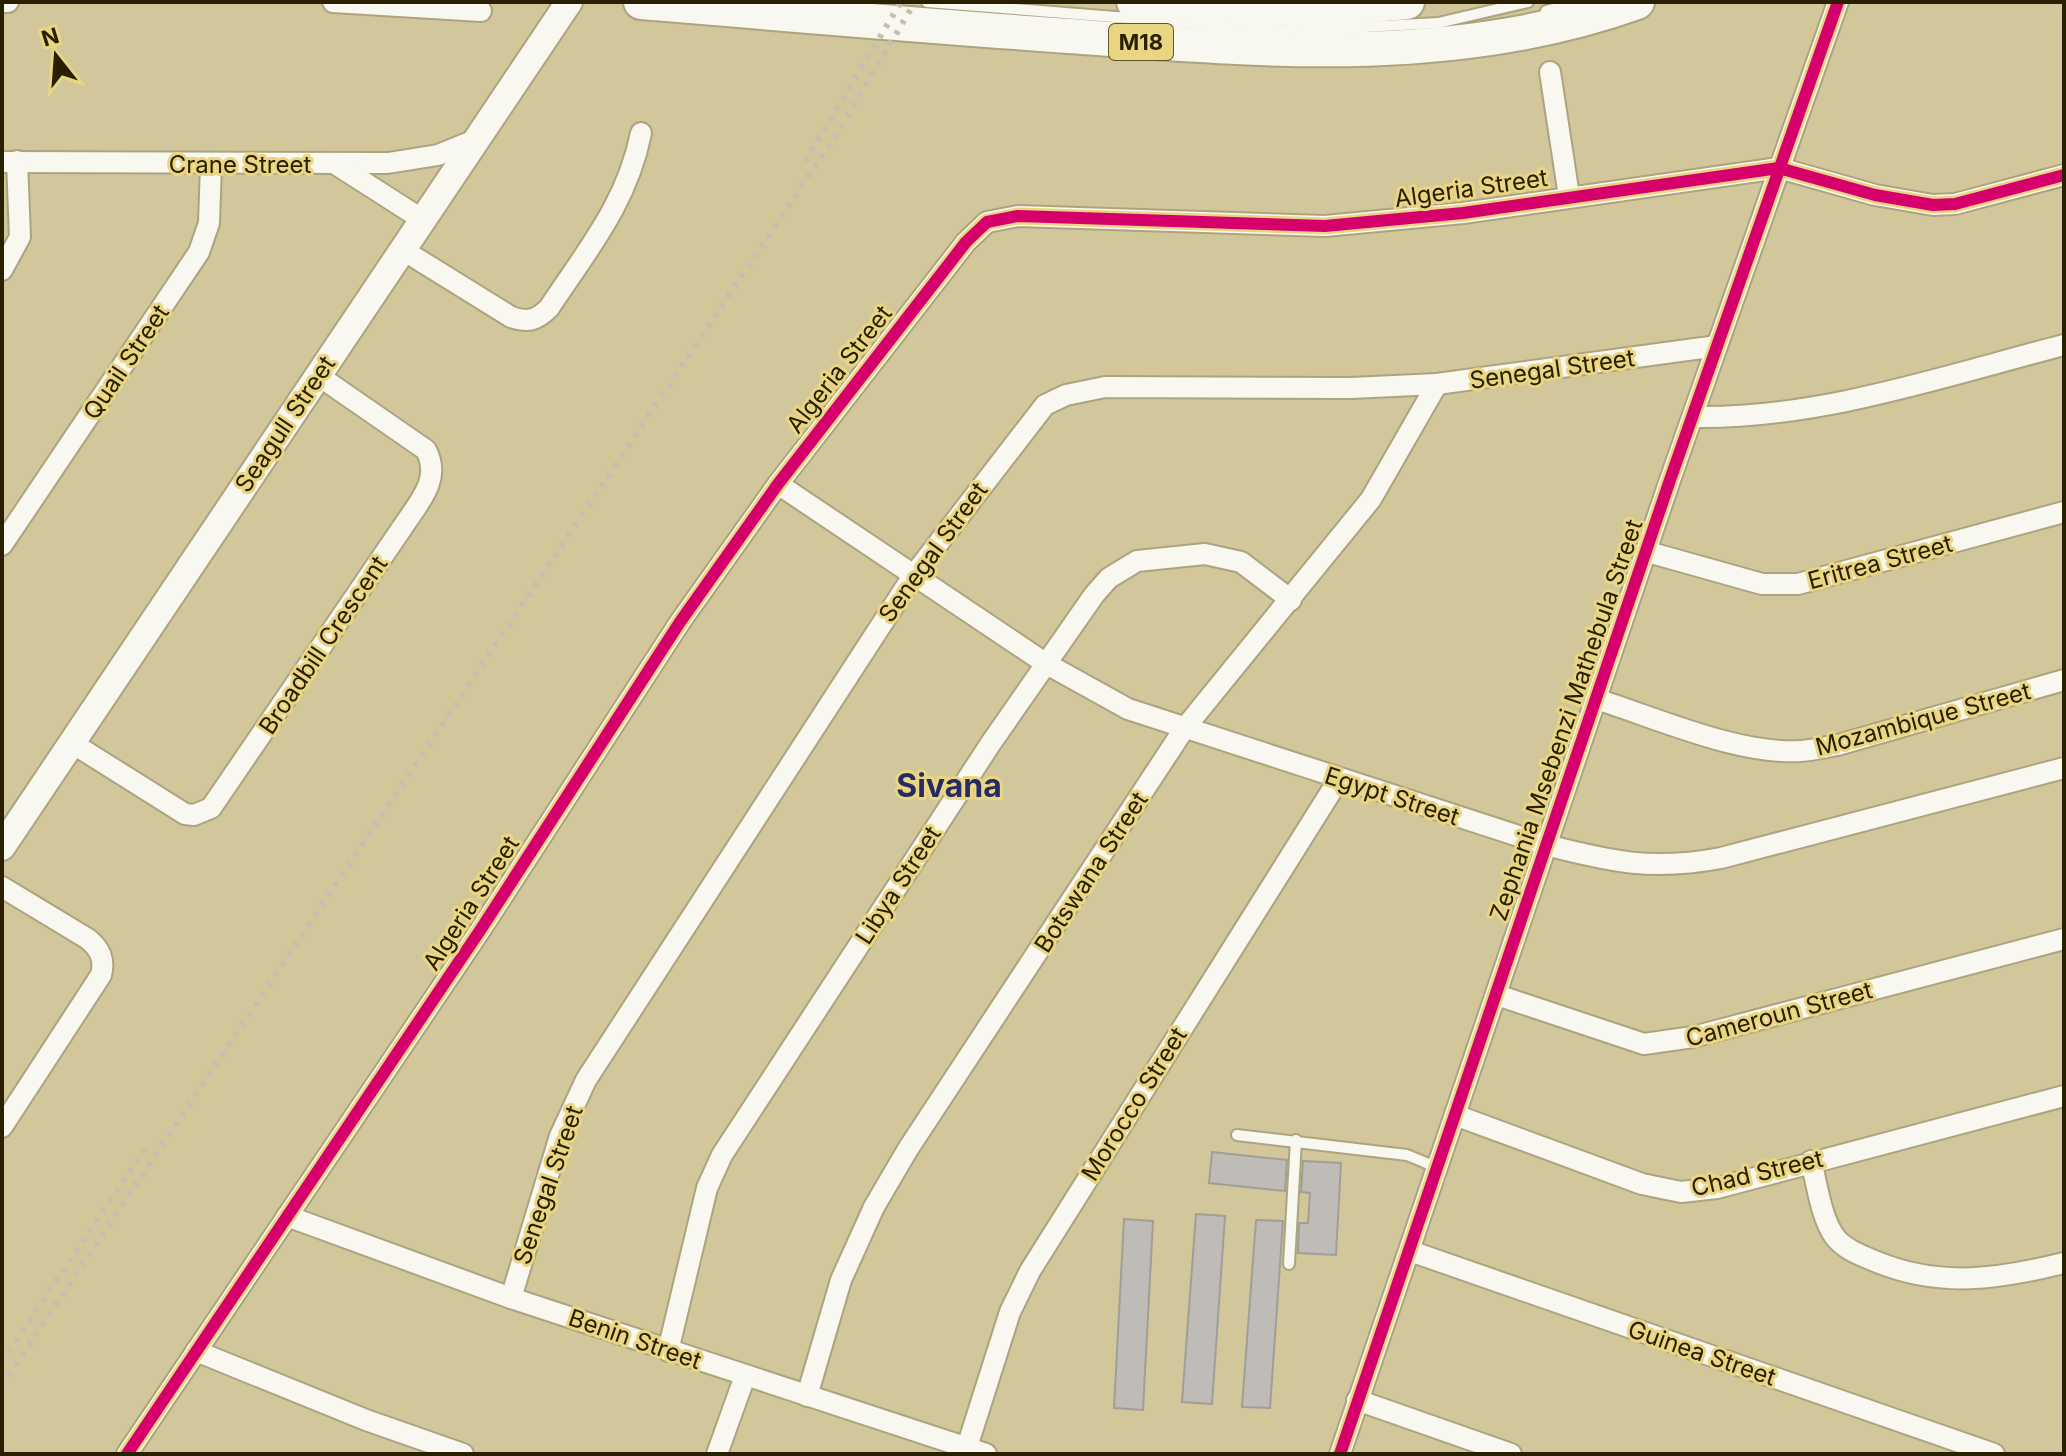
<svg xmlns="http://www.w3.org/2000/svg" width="2066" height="1456" viewBox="0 0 2066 1456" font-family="Inter,sans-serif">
  <rect width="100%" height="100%" fill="#d2c79a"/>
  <g fill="#bfbcb8" stroke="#a19e97" stroke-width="2">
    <path d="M1212,1152l75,8 -2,31 -76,-8z"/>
    <path d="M1303,1161l38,2 -5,92 -38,-2 1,-30h9l2,-30 -9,-1z"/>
    <path d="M1196,1214l29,2 -13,188 -30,-2z"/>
    <path d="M1124,1219l29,2 -10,189 -29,-2z"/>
    <path d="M1256,1220l27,1 -13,187 -28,-1z"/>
  </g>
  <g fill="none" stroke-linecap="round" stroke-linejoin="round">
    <defs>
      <g id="service">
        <path d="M927,2l363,29 148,-8 90,-21"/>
        <path d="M1546,11l33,-9"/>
        <path d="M1237,1135l170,20 29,12"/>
        <path d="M1289,1264l7,-124"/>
      </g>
      <g id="minor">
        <path d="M2,2h6"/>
        <path d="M333,2l148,9"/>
        <path d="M1550,72l19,124"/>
        <path d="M2,162l386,1 50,-8 37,-15"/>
        <path d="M337,165l86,55"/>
        <path d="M403,250l108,67c17,6 26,3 38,-9 39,-59 78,-105 92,-175"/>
        <path d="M2,270l18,-33 -3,-76"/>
        <path d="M1695,417c125,2 249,-41 369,-72"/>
        <path d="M778,484l267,179 83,46 418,136c67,17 106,26 175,13l343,-90"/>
        <path d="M2,545l197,-293 10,-29 2,-58"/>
        <path d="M1648,552l114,32h36l266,-72"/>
        <path d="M1596,699c61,19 142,56 205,52 12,-1 25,-4 37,-6l226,-65"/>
        <path d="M72,743l113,71 9,1 17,-7 191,-280c16,-25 40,-48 24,-78l-107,-74"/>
        <path d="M2,887l86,52c12,10 17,20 13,36l-99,152"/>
        <path d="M1497,995l147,49 49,-7 371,-98"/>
        <path d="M1455,1115l187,69 39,8 36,-4 347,-92"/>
        <path d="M1811,1161c6,23 10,57 24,76 10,13 28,19 42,25 64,26 122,17 187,1"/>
        <path d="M287,1216l224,82 475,156"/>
        <path d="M1410,1251l584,203"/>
        <path d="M511,1298l49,-162 26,-56 327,-504 132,-171 21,-10 39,-8 246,1 86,-4 280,-38"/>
        <path d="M196,1351l170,69 97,34"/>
        <path d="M668,1351l39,-163 15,-33 269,-412 103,-148 15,-17 28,-17 68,-7 36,8 50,38"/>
        <path d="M807,1396l34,-116 33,-73 34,-58 276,-420 187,-230 66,-115"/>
        <path d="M1357,1400l154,54"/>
        <path d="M967,1447l43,-135 20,-41 309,-492"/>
        <path d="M127,1454l354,-525 199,-307 98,-138 188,-242 21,-20 31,-6 307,10 138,-13 316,-45 96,27 58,10 22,-1 109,-29"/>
        <path d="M717,1454l28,-78"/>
        <path d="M1340,1454l330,-974 168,-478"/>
      </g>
      <path id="tertiary" d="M2,847l567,-845"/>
      <g id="primary">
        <path d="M641,2c143,12 285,24 428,34 191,14 384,32 568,-34"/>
        <path d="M1134,2l177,8 96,-8"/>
      </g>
    </defs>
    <use href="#service" stroke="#aca37f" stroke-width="14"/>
    <use href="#minor" stroke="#aca37f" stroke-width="24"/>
    <use href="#tertiary" stroke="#aca37f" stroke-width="30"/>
    <use href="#primary" stroke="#aca37f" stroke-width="38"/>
    <use href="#service" stroke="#f8f7f0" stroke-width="10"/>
    <use href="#minor" stroke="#f8f7f0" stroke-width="20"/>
    <use href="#tertiary" stroke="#f8f7f0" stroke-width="26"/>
    <use href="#primary" stroke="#f8f7f0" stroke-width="34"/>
    <g stroke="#c3bfb2" stroke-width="6" stroke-dasharray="4 8" stroke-linecap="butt">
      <path d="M805,161l96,-159"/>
      <path d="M2,1361l143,-212"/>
      <path d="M2,1385l839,-1258 74,-125"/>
    </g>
    <defs>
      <g id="cycleway">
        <path d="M127,1454l354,-525 199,-307 98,-138 188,-242 21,-20 31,-6 307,10 138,-13 316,-45 96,27 58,10 22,-1 109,-29"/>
        <path d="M1340,1454l330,-974 168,-478"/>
      </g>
    </defs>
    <use href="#cycleway" stroke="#ead582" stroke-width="17"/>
    <use href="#cycleway" stroke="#d6006c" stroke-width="12"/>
  </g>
  <g text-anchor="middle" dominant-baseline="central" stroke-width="6" stroke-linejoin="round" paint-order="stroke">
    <rect fill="#ead582" stroke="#625627" stroke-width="2" x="1109" y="24" width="64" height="36" rx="6"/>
    <g font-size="22" font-weight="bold" fill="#282000">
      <text x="1141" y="42">M18</text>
    </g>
    <g font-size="24" fill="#282000" stroke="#ead582">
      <text x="240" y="164">Crane Street</text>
      <text transform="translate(1471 188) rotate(-8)">Algeria Street</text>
      <text transform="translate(126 362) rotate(-56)">Quail Street</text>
      <text transform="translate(839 369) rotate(-52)">Algeria Street</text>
      <text transform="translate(1552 369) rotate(-8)">Senegal Street</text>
      <text transform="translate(285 424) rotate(-56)">Seagull Street</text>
      <text transform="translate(933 552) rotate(-54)">Senegal Street</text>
      <text transform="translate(1880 562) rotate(-15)">Eritrea Street</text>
      <text transform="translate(323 645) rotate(-56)">Broadbill Crescent</text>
      <text transform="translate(1923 719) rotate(-15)">Mozambique Street</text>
      <text transform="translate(1566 720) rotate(-71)">Zephania Msebenzi Mathebula Street</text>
      <text transform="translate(1392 796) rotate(18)">Egypt Street</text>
      <text transform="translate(1091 872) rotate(-57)">Botswana Street</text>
      <text transform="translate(898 885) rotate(-57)">Libya Street</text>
      <text transform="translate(471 903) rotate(-57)">Algeria Street</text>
      <text transform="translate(1779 1014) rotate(-15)">Cameroun Street</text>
      <text transform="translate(1134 1104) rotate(-58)">Morocco Street</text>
      <text transform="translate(1757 1173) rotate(-13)">Chad Street</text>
      <text transform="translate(548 1185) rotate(-71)">Senegal Street</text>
      <text transform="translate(635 1339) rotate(19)">Benin Street</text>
      <text transform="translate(1702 1353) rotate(19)">Guinea Street</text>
    </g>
    <g font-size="32" font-weight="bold" fill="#272b65" stroke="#ead582">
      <text x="949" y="785">Sivana</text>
    </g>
  </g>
  <rect width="2066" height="1456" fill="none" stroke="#282000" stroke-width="8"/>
  <g transform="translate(56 56) rotate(343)" stroke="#ead582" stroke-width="6" paint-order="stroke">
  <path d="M0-6L14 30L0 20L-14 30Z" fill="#282000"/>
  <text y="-12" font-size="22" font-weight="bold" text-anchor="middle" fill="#282000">N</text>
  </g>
</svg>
